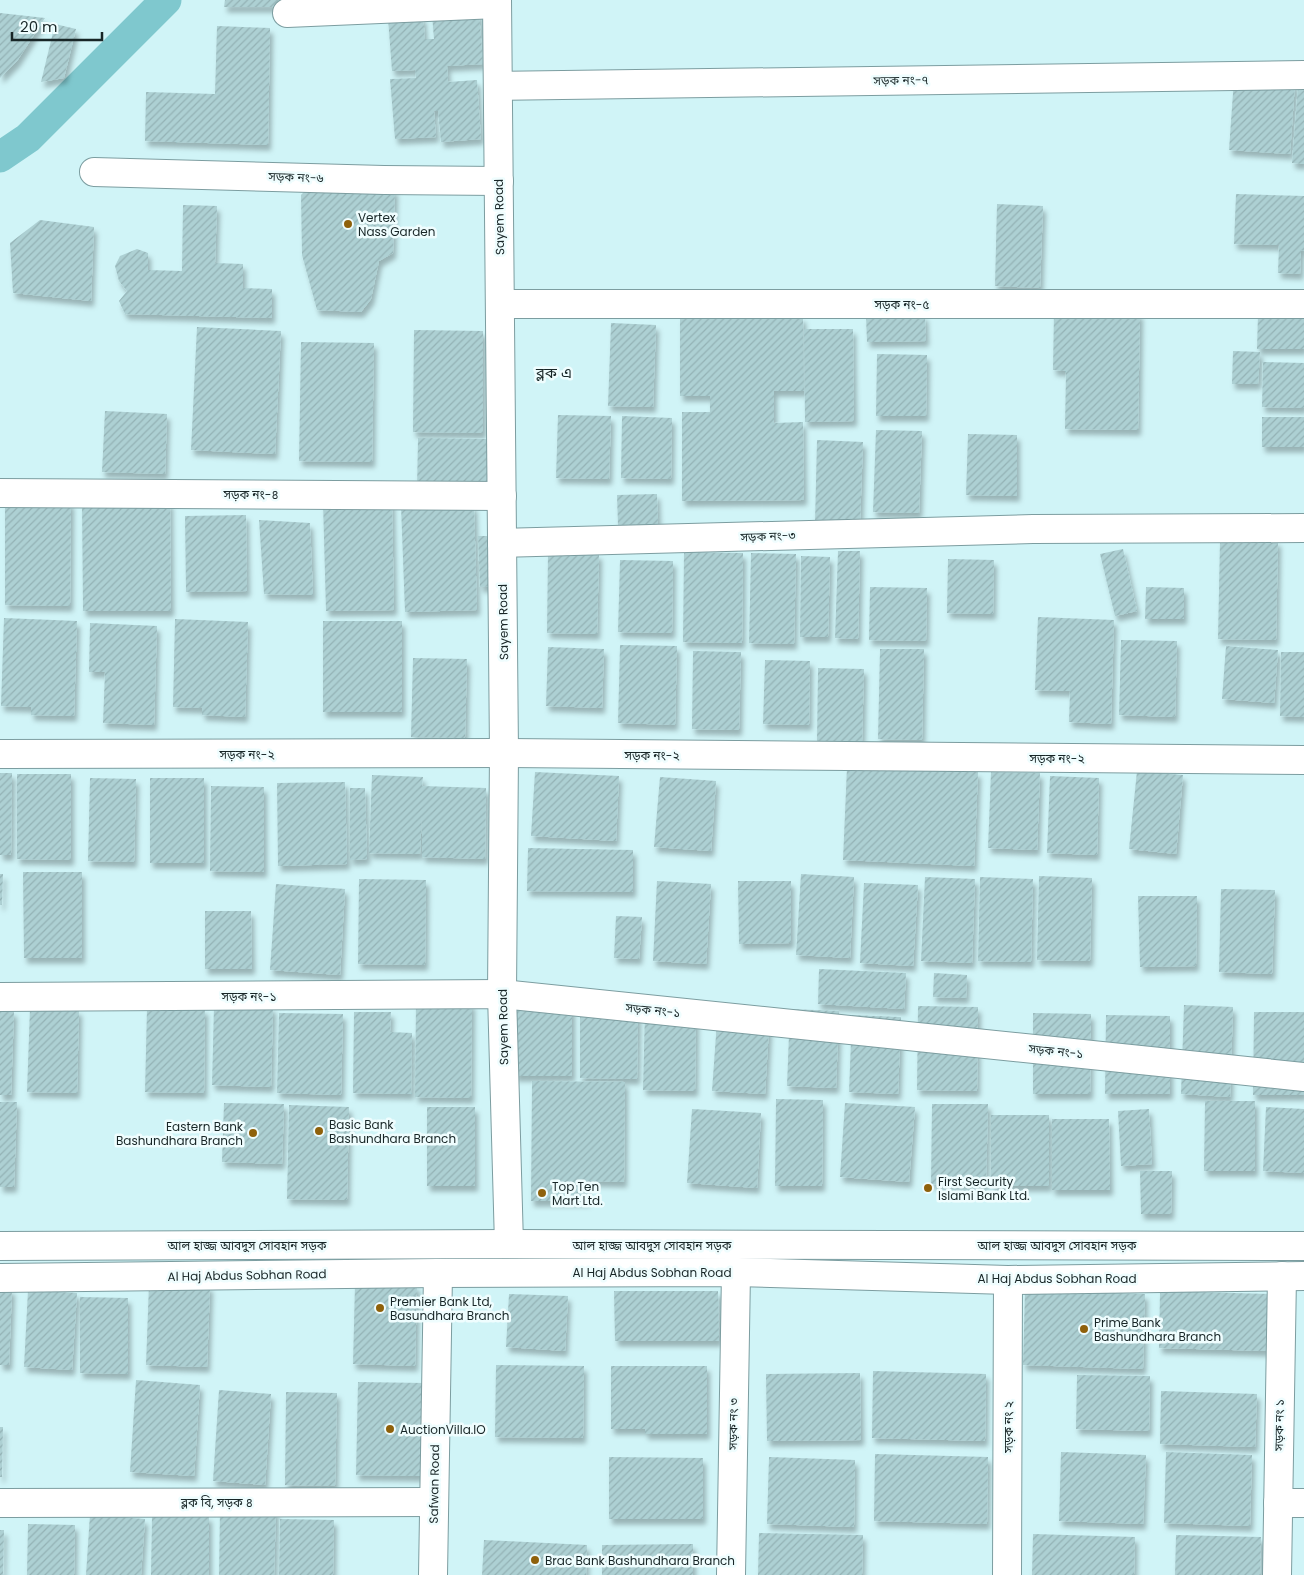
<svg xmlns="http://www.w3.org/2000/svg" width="1304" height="1575" viewBox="0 0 1304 1575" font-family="Poppins,'Noto Sans Bengali',sans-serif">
  <defs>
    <pattern id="building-hatch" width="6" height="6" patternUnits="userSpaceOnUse" patternTransform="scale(1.25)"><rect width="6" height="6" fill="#add0d3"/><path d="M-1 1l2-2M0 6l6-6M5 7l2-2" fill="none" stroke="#94b2b5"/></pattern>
    <filter id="shadow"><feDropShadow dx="3" dy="5.5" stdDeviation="2.5" flood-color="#0004"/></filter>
  </defs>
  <rect width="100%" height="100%" fill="#d0f4f7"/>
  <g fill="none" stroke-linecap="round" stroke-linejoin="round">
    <path stroke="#7fc8ce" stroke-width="31" d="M0,157l28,-19 138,-138"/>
  </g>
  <g fill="url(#building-hatch)" filter="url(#shadow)">
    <path d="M225,0h61l1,7h-63z"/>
    <path d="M479,12l4,52 -36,2 1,16 29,-2 4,59 -40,3 -3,-31h-4l2,26 -41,2 -5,-60 26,-1 -1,-8 -23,1 -4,-53 35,-2 2,23h9l-2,-24z"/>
    <path d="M0,13l45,5 -28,43 -17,17z"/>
    <path d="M55,24l21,5 -12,49 -23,4z"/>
    <path d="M217,26l53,2 -2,117 -123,-4 1,-49 69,2z"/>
    <path d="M1299,73l5,1v90l-12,-1z"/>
    <path d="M1234,79l61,4 -5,71 -61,-4z"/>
    <path d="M310,186l85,3 -2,64 -14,8 -8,38 -10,13 -44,-2 -15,-55 -1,-60z"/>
    <path d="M1236,194l68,2v55l-3,-1 -1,24 -22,-1 1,-28 -45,-1z"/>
    <path d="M997,204l46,2 -3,82 -45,-2z"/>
    <path d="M183,205l34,1 -2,57 28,1v24l29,1v29l-147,-4 -6,-13 8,-10 -8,-10 -4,-15 5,-10 17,-7 11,4v17l34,1z"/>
    <path d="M40,220l54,7 -3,74 -78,-8 -3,-50z"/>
    <path d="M1054,311l86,2 -2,117 -73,-1 1,-58 -13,-1z"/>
    <path d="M1258,314h46v35h-47z"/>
    <path d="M925,315l1,26 -59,1 -1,-26z"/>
    <path d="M680,317h123l1,74h-30v32l29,-1 1,78 -122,1v-89h28v-16h-30z"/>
    <path d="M611,323l45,2 -3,82 -45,-1z"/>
    <path d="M197,327l84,4 -6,123 -84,-4z"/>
    <path d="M804,329h49l1,92 -49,1z"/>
    <path d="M414,330l69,1v102l-70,-1z"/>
    <path d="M301,342l73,1 -2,119 -73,-1z"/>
    <path d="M1233,351l27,1 -2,32h-26z"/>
    <path d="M877,354l50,1 -1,61h-50z"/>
    <path d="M1263,362l41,1v45l-42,-1z"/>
    <path d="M105,411l62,3 -2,60 -63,-2z"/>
    <path d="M558,415l53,1 -2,63 -53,-1z"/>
    <path d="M622,416l50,2 -1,61 -50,-1z"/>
    <rect x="1262" y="417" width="42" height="30"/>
    <path d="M876,430l46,1 -3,82 -46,-1z"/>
    <path d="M968,434l49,1v61l-51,-1z"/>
    <path d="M418,438l74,1v52l-75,-1z"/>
    <path d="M817,440l46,2 -3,82 -45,-1z"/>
    <path d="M657,494l1,30 -40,1 -1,-30z"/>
    <path d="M5,501l66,1 -1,104 -65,-1z"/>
    <path d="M392,501l2,109 -68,1 -3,-109z"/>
    <path d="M82,502h88l1,109h-88z"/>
    <path d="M474,505l3,105 -72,2 -4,-106z"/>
    <path d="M246,515l1,76 -61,1 -1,-76z"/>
    <path d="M259,520l51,3 3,72 -49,-1z"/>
    <path d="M478,536h17l1,50 -16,1z"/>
    <path d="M1220,540l58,1 -2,99 -58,-1z"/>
    <path d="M1123,549l14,62 -22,5 -15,-62z"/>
    <path d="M838,551h22l-2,88 -23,-1z"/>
    <path d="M684,552l59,1 -1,90 -59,-1z"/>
    <path d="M548,553l51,1 -2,80 -50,-1z"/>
    <path d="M751,553l45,1 -2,90 -45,-1z"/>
    <path d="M801,556l29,1 -2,80h-28z"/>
    <path d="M948,559l46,1 -1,54 -46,-1z"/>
    <path d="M620,560l53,1 -1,72 -54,-1z"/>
    <path d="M870,587l57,1 -1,53 -57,-1z"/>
    <path d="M1146,587l38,1v31h-39z"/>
    <path d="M1038,617l76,3 -3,104 -42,-2 1,-31 -35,-1z"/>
    <path d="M4,618l73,3 -3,95 -43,-1v-8l-30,-1z"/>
    <path d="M175,619l73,3 -3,95 -43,-2v-7l-29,-1z"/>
    <rect x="323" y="621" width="79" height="91"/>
    <path d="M90,623l67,3 -3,99 -51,-2 2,-51h-16z"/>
    <path d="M1121,640l56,1 -2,76 -56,-2z"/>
    <path d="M620,645l57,1 -2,79 -57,-2z"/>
    <path d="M1226,646l52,4 -4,53 -52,-4z"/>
    <path d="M548,647l56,2 -2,59 -56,-2z"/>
    <path d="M880,649h44l-2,91 -44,-1z"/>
    <path d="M693,651l48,1 -2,78 -47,-1z"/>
    <path d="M1281,652h23v65l-24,-1z"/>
    <path d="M413,658l54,1 -2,79 -54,-1z"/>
    <path d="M765,660l45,1 -1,64 -46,-1z"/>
    <path d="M818,668l46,1 -2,73 -45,-1z"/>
    <path d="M847,767l131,5 -4,94 -131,-6z"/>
    <path d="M1137,771l46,4 -7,79 -47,-5z"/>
    <path d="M535,772l84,4 -3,65 -85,-5z"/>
    <path d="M991,772l49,1 -3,77 -49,-2z"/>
    <path d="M0,773h12l-1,82h-11z"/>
    <path d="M17,774h54v86l-54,-1z"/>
    <path d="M372,775l51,2 -1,9 64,2 -1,71 -63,-2v-42l-2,39 -51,-1z"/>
    <path d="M1050,776l49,2 -2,77 -50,-2z"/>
    <path d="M660,777l56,4 -5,70 -57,-4z"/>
    <path d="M90,778l46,1 -2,83 -46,-1z"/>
    <rect x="150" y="778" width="54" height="85"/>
    <path d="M345,782l2,82 -69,2 -1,-83z"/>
    <path d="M211,786l53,1v85l-54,-1z"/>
    <path d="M350,788h15l2,71 -17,1z"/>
    <path d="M528,848l105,2v42l-106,-1z"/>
    <path d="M23,872h59v86h-58z"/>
    <path d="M0,874h3l-1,31h-2z"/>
    <path d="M801,874l53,3 -4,81 -54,-3z"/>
    <path d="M1039,876l53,2 -2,83 -53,-1z"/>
    <path d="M925,877l50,2 -3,84 -51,-2z"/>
    <path d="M980,877l53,2 -2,83 -53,-1z"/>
    <path d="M359,879l67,1 -1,85 -67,-1z"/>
    <path d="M657,881l54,3 -5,80 -53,-3z"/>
    <path d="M738,881h53v62l-52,1z"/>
    <path d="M864,883l54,2 -5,81 -53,-3z"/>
    <path d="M276,884l69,5 -5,86 -70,-5z"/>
    <path d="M1221,889l54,1 -3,84 -53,-2z"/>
    <path d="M1138,896h59l-1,70 -56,1z"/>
    <path d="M205,911h46l1,58h-47z"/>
    <path d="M616,916l26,1 -3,42 -25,-1z"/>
    <path d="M819,969l87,4 -2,36 -86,-5z"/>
    <path d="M934,973l33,2 -1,23 -33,-1z"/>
    <path d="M416,1002l56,1 -1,95 -56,-1z"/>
    <path d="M214,1005l59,2 -2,80 -59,-2z"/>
    <rect x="514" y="1005" width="58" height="71"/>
    <path d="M1184,1005l49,2 -3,90 -49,-3z"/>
    <path d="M918,1006l60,1 -1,84 -60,-1z"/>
    <path d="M718,1007l52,3 -5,84 -53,-3z"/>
    <path d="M30,1008l49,2 -2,83 -50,-1z"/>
    <path d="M147,1008l58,1 -1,84 -59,-1z"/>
    <path d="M645,1009l51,1 -1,81 -52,-1z"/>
    <path d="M790,1009l49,2 -3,77 -49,-2z"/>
    <path d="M0,1011h14l-3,84h-11z"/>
    <path d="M354,1012h37l-1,20 22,1 -1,61 -58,-1z"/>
    <path d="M580,1012l58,1 -1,66 -57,-1z"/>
    <path d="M1254,1012h50v83h-51z"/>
    <path d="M279,1013l64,1 -2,81 -64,-2z"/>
    <path d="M1033,1013l58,1 -1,80h-57z"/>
    <path d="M852,1015l49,2 -3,77 -49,-2z"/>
    <path d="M1106,1015l64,1v78h-65z"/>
    <path d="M532,1081l93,1 -1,100 -37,-1v20h-56z"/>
    <path d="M776,1099l47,1 -1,86h-47z"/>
    <path d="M1205,1101h50v70h-51z"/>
    <path d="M0,1102h17l-3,85h-14z"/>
    <path d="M224,1103l60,1 -2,60 -60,-2z"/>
    <path d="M845,1103l70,4 -6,75 -69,-5z"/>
    <path d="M932,1104h56l-2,81 -55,-1z"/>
    <path d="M289,1105l60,2 -2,93 -60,-1z"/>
    <rect x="427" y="1107" width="48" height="79"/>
    <path d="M1266,1107l38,2v64l-41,-2z"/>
    <path d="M692,1109l69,4 -4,75 -70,-5z"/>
    <path d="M1149,1109l3,55 -31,2 -3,-55z"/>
    <rect x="991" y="1115" width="58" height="71"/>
    <path d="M1052,1119h57l1,71h-58z"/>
    <path d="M1140,1171h32l-1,43h-30z"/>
    <path d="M149,1284l61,2 -3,81 -61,-2z"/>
    <path d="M355,1284l62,1 -2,81 -62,-2z"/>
    <path d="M0,1289h12l-3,76h-9z"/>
    <path d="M28,1290l49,3 -5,77 -48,-3z"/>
    <path d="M1025,1290l120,4 -2,75 -120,-4z"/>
    <path d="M614,1291h104l1,50h-104z"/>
    <path d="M1160,1291l110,3 -2,57 -109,-3z"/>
    <path d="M509,1294l59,2 -3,55 -59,-4z"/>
    <path d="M80,1297l48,1v76l-48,-1z"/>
    <path d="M496,1365l88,1 -1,72 -88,-1z"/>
    <path d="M611,1366h96v68h-62v-5h-34z"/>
    <path d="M873,1371l113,3 -1,67 -113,-3z"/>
    <path d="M860,1373l1,67 -94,1 -1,-67z"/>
    <path d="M1077,1375l73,1 -1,55 -73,-2z"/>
    <path d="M136,1380l64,5 -6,91 -64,-4z"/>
    <path d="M358,1382l66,1 -2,93 -66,-1z"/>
    <path d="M219,1390l52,4 -6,91 -52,-4z"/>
    <path d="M1161,1391l96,3 -2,53 -95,-3z"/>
    <path d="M286,1392l51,1 -2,93 -50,-1z"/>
    <path d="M0,1427h3l-1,50h-2z"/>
    <path d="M1061,1452l85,3 -3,69 -84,-3z"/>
    <path d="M1166,1452l86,3 -2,71 -86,-3z"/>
    <path d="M875,1454l113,3 -1,67 -113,-3z"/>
    <path d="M609,1457l94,1v61h-94z"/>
    <path d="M769,1457l86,3 -1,67 -87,-3z"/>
    <path d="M220,1509l56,1 -2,65h-55z"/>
    <path d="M90,1514l55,5 -4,56h-55z"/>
    <path d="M152,1515l57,1v59h-58z"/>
    <path d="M280,1519l54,1 -1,55h-54z"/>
    <path d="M28,1524l47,1 -1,50h-47z"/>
    <path d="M0,1530h4l-1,45h-3z"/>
    <path d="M759,1533l104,2 -1,40h-104z"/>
    <path d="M1033,1534l102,3 -1,38h-102z"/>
    <path d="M1176,1535l85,2 -1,38h-85z"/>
    <path d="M484,1540l103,5 -1,30h-104z"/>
    <path d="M693,1544v31h-91v-30z"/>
  </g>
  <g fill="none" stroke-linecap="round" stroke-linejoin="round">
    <defs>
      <g id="minor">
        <path d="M497,0l7,753 -2,241 7,250"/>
        <path d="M287,13l210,-9"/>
        <path d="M498,86l806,-11"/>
        <path d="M94,172l290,8 115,1"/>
        <path d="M500,304h804"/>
        <path d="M0,493l502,3"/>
        <path d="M502,543l531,-14 271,-1"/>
        <path d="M0,754l504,-1 800,7"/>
        <path d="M0,997l502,-3 802,83"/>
        <path d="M0,1246l509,-2 795,2"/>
        <path d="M0,1278l438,-5 298,-1 272,8 296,-4"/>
        <path d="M0,1503l433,-1"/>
        <path d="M1278,1503h26"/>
        <path d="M433,1575l5,-302"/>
        <path d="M731,1575l5,-303"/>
        <path d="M1007,1575l1,-295"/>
        <path d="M1277,1575l5,-299"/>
      </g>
    </defs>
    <use href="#minor" stroke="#7c9da0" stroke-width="30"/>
    <use href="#minor" stroke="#fff" stroke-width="28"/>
  </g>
  <g fill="#8f610b" stroke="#effdfe" stroke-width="2">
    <circle cx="348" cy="224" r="5"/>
    <circle cx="319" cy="1131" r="5"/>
    <circle cx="253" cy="1133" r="5"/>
    <circle cx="928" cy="1188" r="5"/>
    <circle cx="542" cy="1193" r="5"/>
    <circle cx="380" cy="1308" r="5"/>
    <circle cx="1084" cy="1329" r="5"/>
    <circle cx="390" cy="1429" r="5"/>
    <circle cx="535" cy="1560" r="5"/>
  </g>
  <g text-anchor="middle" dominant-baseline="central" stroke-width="5" stroke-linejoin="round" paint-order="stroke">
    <g font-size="12" fill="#182627" stroke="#effdfe">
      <text transform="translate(901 80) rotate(-1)">সড়ক নং-৭</text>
      <text transform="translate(296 177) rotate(2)">সড়ক নং-৬</text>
      <text transform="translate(499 217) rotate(-91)">Sayem Road</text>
      <text x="902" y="304">সড়ক নং-৫</text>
      <text x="251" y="494">সড়ক নং-৪</text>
      <text transform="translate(768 536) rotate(-2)">সড়ক নং-৩</text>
      <text transform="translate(503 622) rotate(-91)">Sayem Road</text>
      <text x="247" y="754">সড়ক নং-২</text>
      <text x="652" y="755">সড়ক নং-২</text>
      <text x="1057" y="758">সড়ক নং-২</text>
      <text x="249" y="996">সড়ক নং-১</text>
      <text transform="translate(653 1010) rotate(6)">সড়ক নং-১</text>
      <text transform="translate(503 1027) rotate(-91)">Sayem Road</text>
      <text transform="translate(1056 1051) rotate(6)">সড়ক নং-১</text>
      <text x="247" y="1245">আল হাজ্জ আবদুস সোবহান সড়ক</text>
      <text x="652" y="1245">আল হাজ্জ আবদুস সোবহান সড়ক</text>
      <text x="1057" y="1245">আল হাজ্জ আবদুস সোবহান সড়ক</text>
      <text x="652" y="1272">Al Haj Abdus Sobhan Road</text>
      <text transform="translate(247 1275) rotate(-1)">Al Haj Abdus Sobhan Road</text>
      <text x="1057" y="1278">Al Haj Abdus Sobhan Road</text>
      <text transform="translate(733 1424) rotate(-89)">সড়ক নং ৩</text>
      <text transform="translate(1279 1425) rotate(-89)">সড়ক নং ১</text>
      <text transform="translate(1008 1427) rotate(-90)">সড়ক নং ২</text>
      <text transform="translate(434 1484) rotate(-89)">Safwan Road</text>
      <text x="217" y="1502">ব্লক বি, সড়ক ৪</text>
    </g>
    <g font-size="12" fill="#182627" stroke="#effdfe" text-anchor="start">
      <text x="358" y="217">Vertex<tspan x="358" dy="14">Nass Garden</tspan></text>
      <text x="329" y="1124">Basic Bank<tspan x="329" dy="14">Bashundhara Branch</tspan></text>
      <text x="243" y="1126" text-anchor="end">Eastern Bank<tspan x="243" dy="14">Bashundhara Branch</tspan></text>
      <text x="938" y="1181">First Security<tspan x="938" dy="14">Islami Bank Ltd.</tspan></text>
      <text x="552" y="1186">Top Ten<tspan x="552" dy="14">Mart Ltd.</tspan></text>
      <text x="390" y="1301">Premier Bank Ltd,<tspan x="390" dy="14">Basundhara Branch</tspan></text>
      <text x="1094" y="1322">Prime Bank<tspan x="1094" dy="14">Bashundhara Branch</tspan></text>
      <text x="400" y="1429">AuctionVilla.IO</text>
      <text x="545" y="1560">Brac Bank Bashundhara Branch</text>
    </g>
    <g font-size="15" fill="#182627" stroke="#effdfe">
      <text x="554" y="372">ব্লক এ</text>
    </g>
  </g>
  <path d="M12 32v8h90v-8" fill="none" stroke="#182627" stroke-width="2.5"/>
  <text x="20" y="32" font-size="15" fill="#182627" stroke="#effdfe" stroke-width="4" paint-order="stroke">20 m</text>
</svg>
